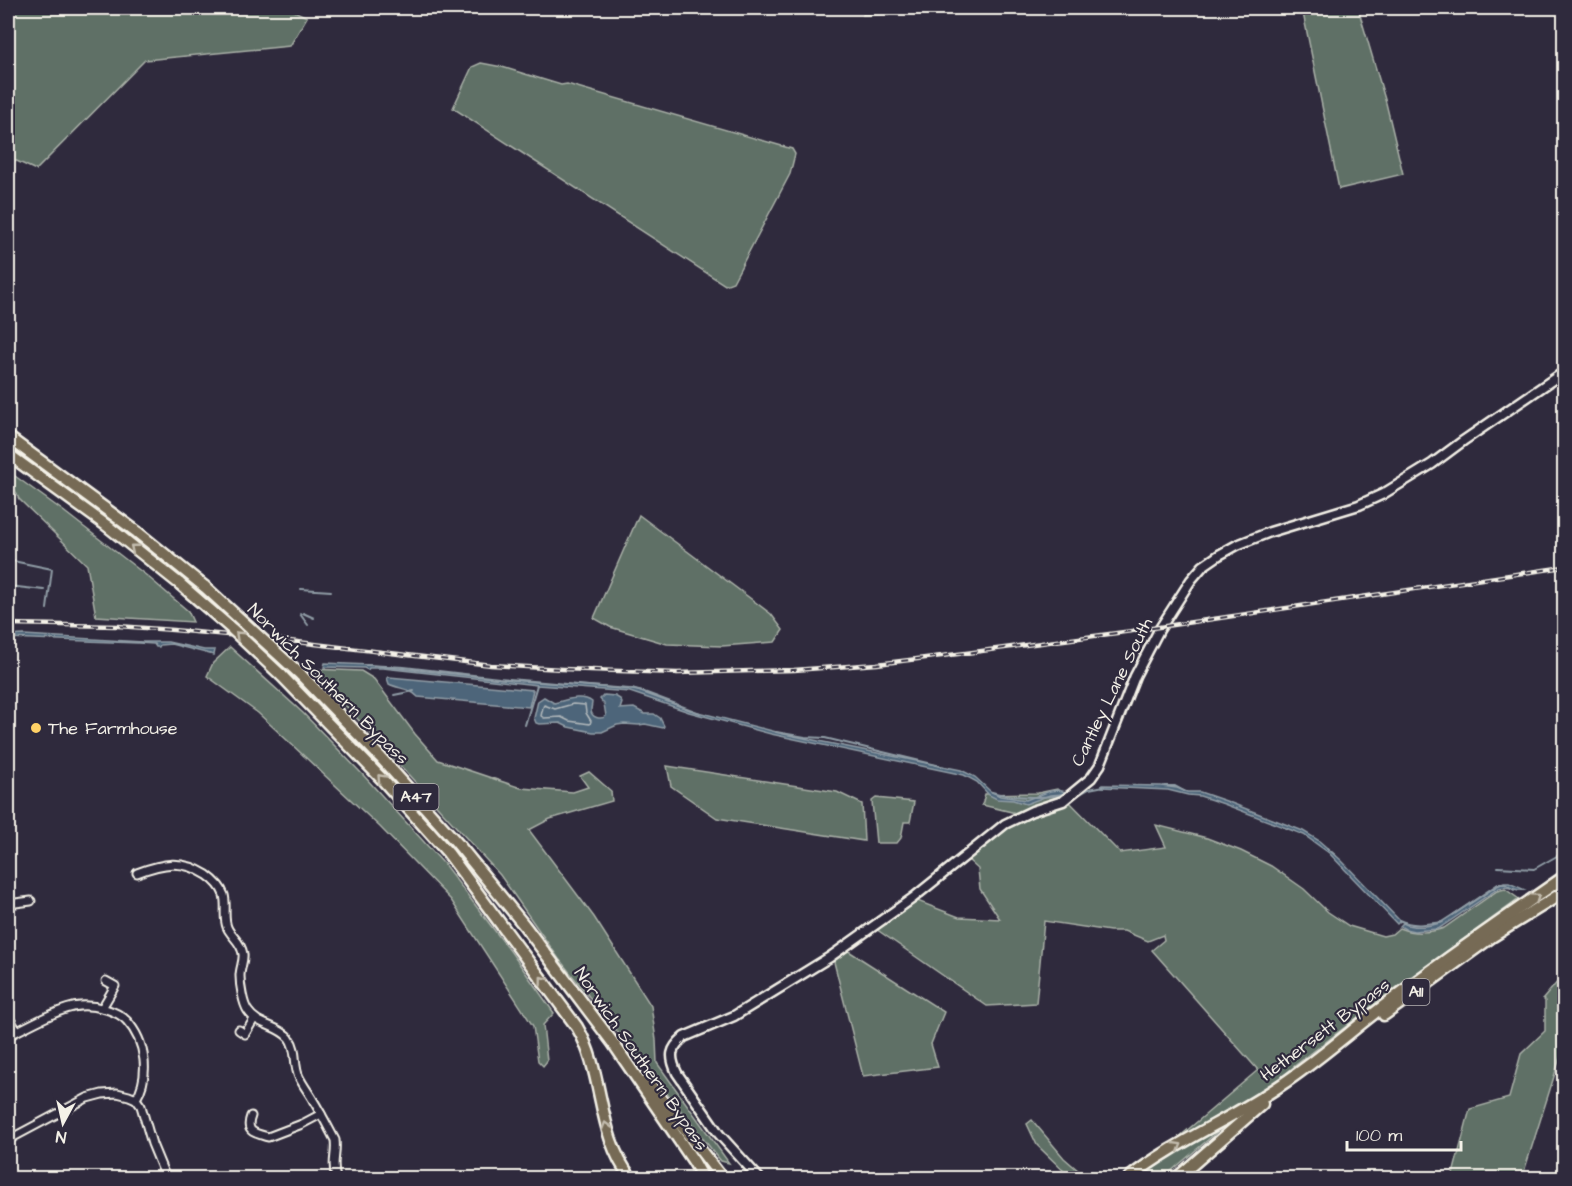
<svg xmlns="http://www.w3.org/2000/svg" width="1572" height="1186" viewBox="0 0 1572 1186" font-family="'Architects Daughter',sans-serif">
  <rect width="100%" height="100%" fill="#2f2a3d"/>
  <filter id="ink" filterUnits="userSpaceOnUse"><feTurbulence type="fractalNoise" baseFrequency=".0167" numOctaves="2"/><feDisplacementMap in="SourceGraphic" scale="12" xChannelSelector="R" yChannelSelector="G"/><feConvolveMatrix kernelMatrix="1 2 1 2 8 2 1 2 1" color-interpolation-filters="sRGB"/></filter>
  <g filter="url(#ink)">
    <g fill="#5e6f66" stroke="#a9b0a7" stroke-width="1.5">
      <path d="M8,8h280l19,9 -17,29 -145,14 -109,110 -28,-13z"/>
      <path d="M866,8h80l-1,4 -82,3z"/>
      <path d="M1302,8h56l28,95 17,71 -64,15z"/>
      <path d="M481,63l21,4 59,18 6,-1 225,65 3,5 -5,20 -57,108 -8,3 -272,-177 19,-41z"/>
      <path d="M8,471l54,39 85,66 41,35 5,11 -97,-6 -9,-51 -68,-66 -7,-15 -4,-3z"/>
      <path d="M639,515l132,99 12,16 -8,12 -53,4 -55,-2 -57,-17 -16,-9z"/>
      <path d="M230,647l73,66 61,63 80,88 67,88 43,61 -11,12 4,36 -4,5 -5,-5 -5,-35 -82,-126 -71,-73 -122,-114 -51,-37 6,-13z"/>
      <path d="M312,669l49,2 13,8 41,55 23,26 83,28 52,4 15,-5 -8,-11 9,-4 22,19 1,10 -62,18 -21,11 65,87 57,89 5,34 1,23 72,100 -8,-2 -162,-202 -59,-84z"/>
      <path d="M667,766l170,26 25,12 2,37 -147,-23 -46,-32z"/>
      <path d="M1057,789l63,64 46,-6 -10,-22 51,13 34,13 30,15 33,23 24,23 21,14 34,10 9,-2 7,-6c14,6 31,5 45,0l53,-37 8,-2 14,10 -122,88 -100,77 -134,114h-32l127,-108 -106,-120 12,-10 -1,-5 -15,6 -24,-10h-14l-66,-10 -8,82 -49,3 -111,-77 39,-29 44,17 41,2 -20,-30 -2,-20 -12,-11 54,-44 -38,-9 3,-11 53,-1z"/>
      <path d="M876,798l38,4 -4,20h-6l-3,16 -4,5h-21l-4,-42z"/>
      <path d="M847,950l97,62 -13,32 7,23 -75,9 -30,-118z"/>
      <path d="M1564,974v71l-42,133h-70l18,-69 39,-11 12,-44 24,-23v-30l-2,-2z"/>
      <path d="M1032,1120l32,38 23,20h-16l-34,-33 -10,-21z"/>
    </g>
    <g fill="#4e657a" stroke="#909da6" stroke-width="1.5">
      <path d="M24,635l119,7h25l36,8h11l-1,5 -43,-11 -11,1 -1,2h-3l-2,-3 -16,-1 -130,-5v-2z"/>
      <path d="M325,663l45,2 152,16 111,8 57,21 94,24 177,36 14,7 15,14 10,5 26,4 24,-9 8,-1 8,2 -2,2 -14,1 -24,9 -13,-4 -16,-1 -8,-4 -12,-13 -13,-7 -193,-41 -82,-22 -59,-20 -93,-7 -154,-17h-14l-1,2 -4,-2 -40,-1z"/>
      <path d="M389,677l144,13 -4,17 -111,-10c-8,-9 -19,-8 -29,-13l-2,-6z"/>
      <path d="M604,695l11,1 5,3 2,4 -2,6 14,-1 11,6h9l6,4 4,8 -1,2 -18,-4 -6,1 -15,-1 -7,1 -15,7h-9l-25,-5 -8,-4 -21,1 -3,-1 -2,-5 4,-17 6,-4 10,6c12,-3 28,-9 38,-1 0,3 -1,5 -1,8 0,8 10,10 15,6l-2,-12 -4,-5z"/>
      <path d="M1102,785l59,1 16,2 10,4h13l26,9 77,30 15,9 23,20 59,61 -3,3 -68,-71 -25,-18 -80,-31 -24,-8 -12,-1 -20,-5 -66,-3z"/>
      <path d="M1504,883h5l16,7c-9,2 -13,-5 -26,-2l-61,41 -24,2 -9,-2 -5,-3 3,-3c11,6 26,3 37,0l57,-37z"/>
    </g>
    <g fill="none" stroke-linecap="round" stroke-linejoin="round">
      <path stroke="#b2b9bc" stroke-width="1.5" d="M573,704l12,1 1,8 5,8 -1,3 -21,-3 -8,-4 -17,1 -3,-2 2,-9 1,-2 11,4z"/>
      <g stroke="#909da6" stroke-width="2">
        <path d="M8,560l44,9 -5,40"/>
        <path d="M8,586l36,4"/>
        <path d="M301,589l30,2"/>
        <path d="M303,613l11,5"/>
        <path d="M300,614l8,11"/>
        <path d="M366,665l38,2 95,11 135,12 10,2 56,21"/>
        <path d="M394,695l20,-4"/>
        <path d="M525,725l12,-40"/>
        <path d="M776,732l29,5 20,1 124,30"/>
        <path d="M1164,786h11l9,5"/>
        <path d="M992,792c16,5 55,7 71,2"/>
        <path d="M1071,798l4,-1 14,-8 15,-3"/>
        <path d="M1327,848l9,8"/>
        <path d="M1498,867l36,2 30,-17"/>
        <path d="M1453,915l45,-31h7l9,6"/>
        <path d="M1399,920c14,7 29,4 44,2"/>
      </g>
      <defs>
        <g id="minor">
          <path d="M137,873c26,-10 45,-14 70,2 7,5 14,11 17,20 3,11 -1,22 3,32 4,10 14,14 16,27 1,7 -3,14 -3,22 0,9 3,28 8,35 10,15 30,14 41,27 9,12 4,27 10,39 4,8 10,16 14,23 8,13 15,27 22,40 2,16 -4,22 1,38"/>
          <path d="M8,904l23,-3"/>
          <path d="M102,1008l13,-22 -9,-5"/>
          <path d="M8,1016l9,15"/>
          <path d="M239,1030l6,4 9,-15"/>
          <path d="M8,1036c18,-9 53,-29 72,-30 15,-1 37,4 47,15 19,21 23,55 9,78"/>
          <path d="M251,1116c-6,16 3,17 17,21l34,-13 19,-10"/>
          <path d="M8,1140l79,-42 15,-4 15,-1 12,3 7,3 5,7 11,38 14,34"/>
        </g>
        <path id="tertiary" d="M759,1178l-40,-44 -42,-61c-8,-17 -7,-24 7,-36l50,-21 96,-59 83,-59 92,-74 27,-13 31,-10 28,-23 9,-13 35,-89 24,-46 32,-50 12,-14 16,-11 18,-10 33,-13 89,-27 24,-11 49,-30 31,-23 101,-69"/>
        <g id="trunk">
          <path d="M8,437l129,95 68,55"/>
          <path d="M8,454l98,71 74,59"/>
          <path d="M300,674l81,84 76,85 67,82 89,118 81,119 9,16"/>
          <path d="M281,675l100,103 67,75 129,174c28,47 19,107 54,151"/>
          <path d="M1384,1015l109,-79 71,-44"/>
          <path d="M647,1081l75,97"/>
          <path d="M1129,1178c47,-37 103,-59 152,-93 39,-26 74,-58 112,-86 56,-43 114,-82 171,-122"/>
          <path d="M1177,1178l85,-74"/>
        </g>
      </defs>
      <use href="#minor" stroke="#f4f1e8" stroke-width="11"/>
      <use href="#tertiary" stroke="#f4f1e8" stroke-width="13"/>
      <use href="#trunk" stroke="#f4f1e8" stroke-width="15"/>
      <use href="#minor" stroke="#2f2a3d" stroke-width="7"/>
      <use href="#tertiary" stroke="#2f2a3d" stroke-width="8"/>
      <use href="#trunk" stroke="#766a54" stroke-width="10"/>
      <defs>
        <path id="rail" d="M8,624l110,2 55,4 108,10 210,25 71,4 115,4 117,-3 83,-6 97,-12 158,-21 432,-64"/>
      </defs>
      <use href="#rail" stroke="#f4f1e8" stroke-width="4.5"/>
      <use href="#rail" stroke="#2f2a3d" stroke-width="2" stroke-dasharray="7" stroke-linecap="butt"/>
      <defs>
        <g id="trunk-bridge">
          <path d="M180,584l52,45 49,46"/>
          <path d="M205,587l95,87"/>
        </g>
      </defs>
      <use href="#trunk-bridge" stroke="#f4f1e8" stroke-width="15" stroke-linecap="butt"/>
      <use href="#trunk-bridge" stroke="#766a54" stroke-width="10"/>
    </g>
    <defs><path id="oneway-chevron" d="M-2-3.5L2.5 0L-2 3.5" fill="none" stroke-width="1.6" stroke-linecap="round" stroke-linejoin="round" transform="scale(1.5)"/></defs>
    <g stroke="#c2bbad">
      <use href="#oneway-chevron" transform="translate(134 548) rotate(-141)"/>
      <use href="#oneway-chevron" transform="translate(239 635) rotate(-137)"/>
      <use href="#oneway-chevron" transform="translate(381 778) rotate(-133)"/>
      <use href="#oneway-chevron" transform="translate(1536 897) rotate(-35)"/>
      <use href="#oneway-chevron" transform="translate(543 980) rotate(-127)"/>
      <use href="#oneway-chevron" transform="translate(606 1126) rotate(-106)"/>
      <use href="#oneway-chevron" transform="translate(1178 1146) rotate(-31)"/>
    </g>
  </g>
  <circle fill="#ffd166" stroke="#2f2a3d" stroke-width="2" cx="36" cy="728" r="6"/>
  <g text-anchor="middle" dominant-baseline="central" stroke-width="4.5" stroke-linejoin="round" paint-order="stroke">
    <g fill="#2f2a3d" stroke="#b9b5b5" stroke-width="1.5">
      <rect x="393.5" y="784" width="45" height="26" rx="4.5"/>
      <rect x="1402.5" y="979" width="27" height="26" rx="4.5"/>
    </g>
    <g font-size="16" font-weight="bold" fill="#f4f1e8">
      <text x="416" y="797">A47</text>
      <text x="1416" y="992">A11</text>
    </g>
    <g font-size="18" fill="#f4f1e8" stroke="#2f2a3d">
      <text transform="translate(328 684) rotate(45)">Norwich Southern Bypass</text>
      <text transform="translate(1112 692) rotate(-64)">Cantley Lane South</text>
      <text transform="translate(1325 1030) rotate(-37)">Hethersett Bypass</text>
      <text transform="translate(641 1059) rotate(55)">Norwich Southern Bypass</text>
    </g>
    <g font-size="18" fill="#f4f1e8" stroke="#2f2a3d" text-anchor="start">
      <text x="48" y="728">The Farmhouse</text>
    </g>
  </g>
  <rect width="1572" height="1186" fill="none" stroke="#2f2a3d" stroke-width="30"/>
  <rect x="15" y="15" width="1542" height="1156" fill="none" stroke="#f4f1e8" stroke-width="2" filter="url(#ink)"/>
  <g transform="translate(63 1123) rotate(188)" stroke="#2f2a3d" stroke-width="4.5" paint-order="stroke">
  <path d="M0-4.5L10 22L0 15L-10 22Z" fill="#f4f1e8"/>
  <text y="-9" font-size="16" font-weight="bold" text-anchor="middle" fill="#f4f1e8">N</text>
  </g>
  <path d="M1347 1141v9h114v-9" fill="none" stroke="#f4f1e8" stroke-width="3"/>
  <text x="1356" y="1141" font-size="18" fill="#f4f1e8" stroke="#2f2a3d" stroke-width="4.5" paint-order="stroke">100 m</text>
</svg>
